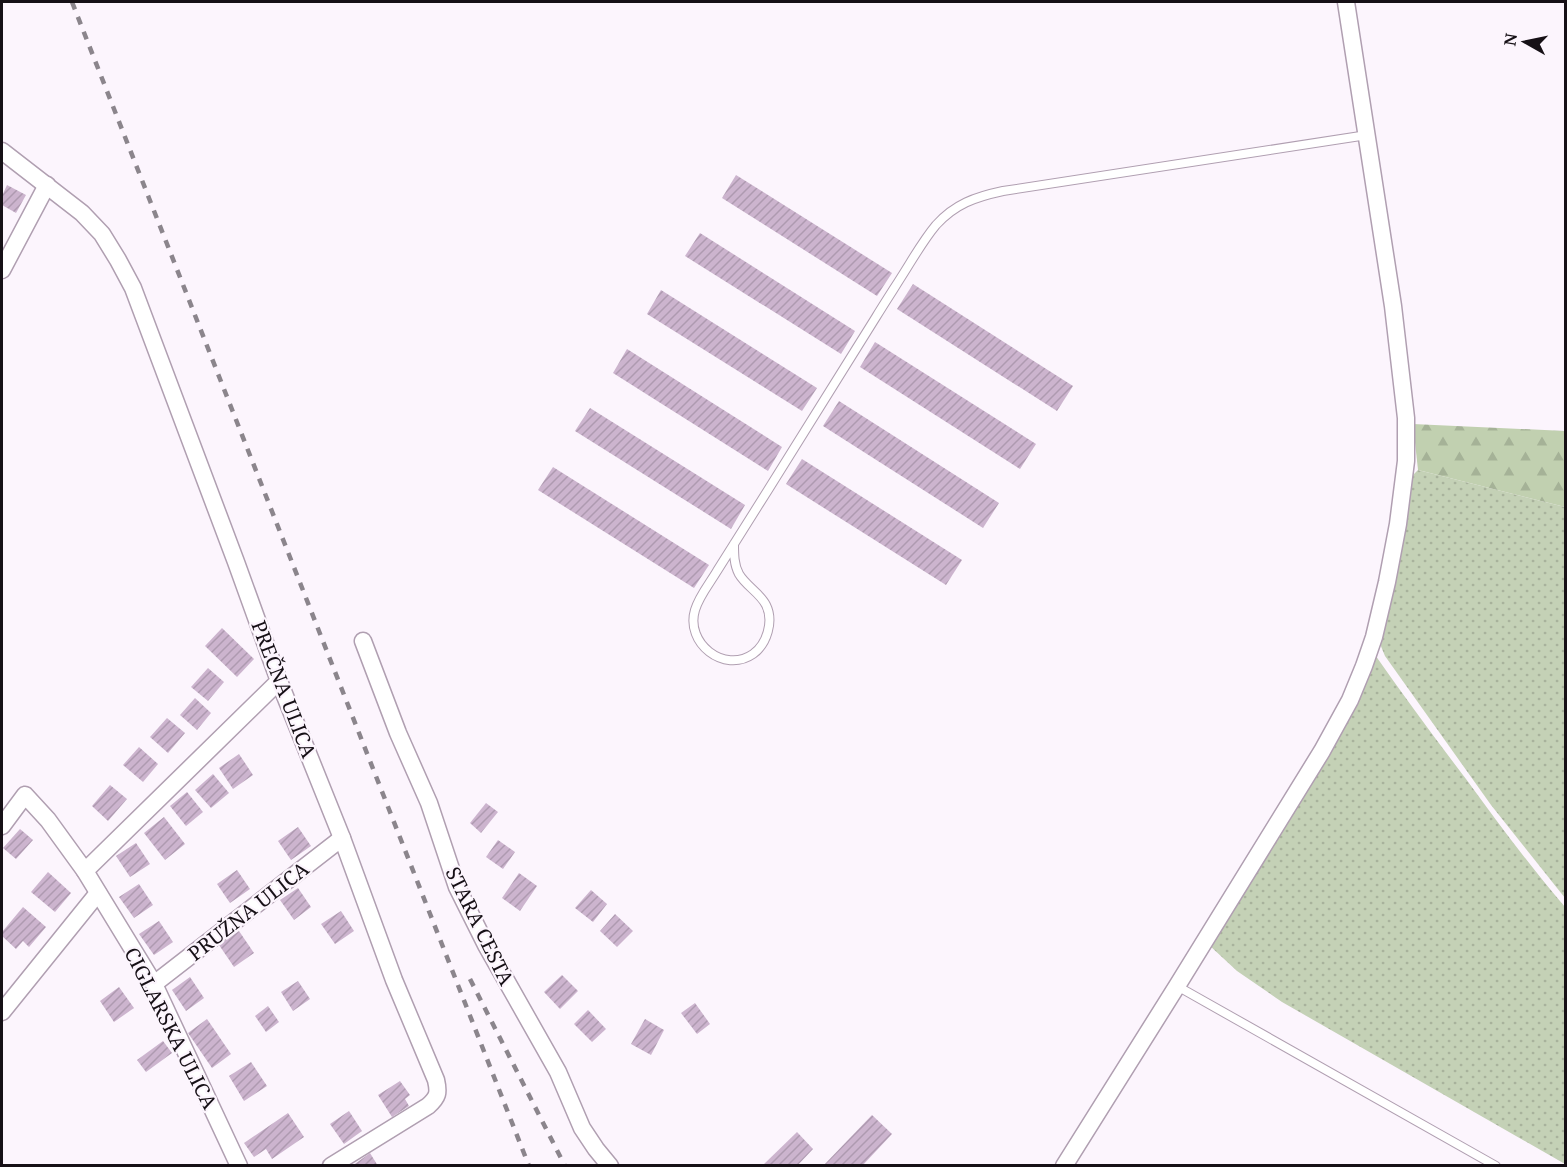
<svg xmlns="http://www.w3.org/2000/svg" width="1567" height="1167" viewBox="0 0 1567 1167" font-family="'Noto Serif',serif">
  <defs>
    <pattern id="grass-dots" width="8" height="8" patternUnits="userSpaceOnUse" patternTransform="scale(1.5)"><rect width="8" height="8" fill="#c4d1b6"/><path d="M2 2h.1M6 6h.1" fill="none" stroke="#a8b29c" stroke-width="1.8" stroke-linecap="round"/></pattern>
    <pattern id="forest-firs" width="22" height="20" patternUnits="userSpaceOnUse" patternTransform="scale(1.5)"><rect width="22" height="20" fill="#c1d0b0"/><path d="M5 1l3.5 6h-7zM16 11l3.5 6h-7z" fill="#a5b297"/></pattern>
    <pattern id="building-hatch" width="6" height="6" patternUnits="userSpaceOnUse" patternTransform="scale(1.5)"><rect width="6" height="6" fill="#ccb4ce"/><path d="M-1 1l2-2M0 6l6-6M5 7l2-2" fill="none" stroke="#ae9ab0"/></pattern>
  </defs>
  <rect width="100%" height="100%" fill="#fcf5fd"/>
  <g fill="url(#grass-dots)">
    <path d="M1418,470l147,37v391l-74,-93 -106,-149 -7,-17 31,-160z"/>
    <path d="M1373,652c30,43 61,85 93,127 32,44 64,87 99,128v257l-283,-162 -45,-31 -28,-26z"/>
  </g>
  <path fill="url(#forest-firs)" d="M1413,424l152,7v76l-147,-37z"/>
  <g fill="url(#building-hatch)">
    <path d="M736,175l156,98 -15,23 -155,-98z"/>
    <path d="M7,185l19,10 -10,18 -14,-8v-9z"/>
    <path d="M700,233l155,98 -14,23 -156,-98z"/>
    <path d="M913,284l160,102 -16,25 -160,-102z"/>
    <path d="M661,290l156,98 -15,23 -155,-97z"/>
    <path d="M875,342l161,102 -16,25 -160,-102z"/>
    <path d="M627,349l155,98 -14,24 -155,-98z"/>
    <path d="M839,401l160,102 -16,25 -160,-102z"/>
    <path d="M590,408l155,97 -14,24 -156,-98z"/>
    <path d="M802,459l160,101 -16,25 -160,-101z"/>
    <path d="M553,467l156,98 -15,23 -156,-98z"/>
    <path d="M222,628l32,31 -17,18 -32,-31z"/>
    <path d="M208,668l16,14 -16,19 -17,-14z"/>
    <path d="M195,698l16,15 -14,17 -17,-15z"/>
    <path d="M167,718l18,15 -17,20 -18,-16z"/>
    <path d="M139,747l19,17 -15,18 -20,-17z"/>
    <path d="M239,754l14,21 -20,14 -14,-21z"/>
    <path d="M213,774l16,19 -18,15 -16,-18z"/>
    <path d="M110,785l17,14 -19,22 -16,-15z"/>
    <path d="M187,792l16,20 -17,14 -16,-20z"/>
    <path d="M486,803l12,9 -17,21 -11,-10z"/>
    <path d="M164,817l21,27 -20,16 -21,-27z"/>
    <path d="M298,827l13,19 -20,14 -13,-19z"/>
    <path d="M20,829l13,11 -17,19 -13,-11z"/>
    <path d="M498,840l17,12 -12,17 -17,-12z"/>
    <path d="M136,843l14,21 -20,13 -14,-21z"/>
    <path d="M237,870l13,19 -20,14 -13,-19z"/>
    <path d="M48,872l23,21 -16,19 -24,-20z"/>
    <path d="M519,873l18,13 -17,25 -18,-13z"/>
    <path d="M139,884l14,21 -19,13 -15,-21z"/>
    <path d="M298,888l13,19 -17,13 -14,-20z"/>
    <path d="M591,890l16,14 -14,18 -18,-14z"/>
    <path d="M23,907l23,20 -17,20 -6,-6 -7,8 -14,-13v-4z"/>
    <path d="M341,911l13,20 -19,13 -14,-20z"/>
    <path d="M615,914l18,17 -16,16 -17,-16z"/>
    <path d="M159,921l14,21 -19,13 -15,-21z"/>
    <path d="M239,931l15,22 -20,14 -15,-22z"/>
    <path d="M562,975l16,16 -18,18 -16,-17z"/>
    <path d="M190,977l14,21 -18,13 -14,-21z"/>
    <path d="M298,981l12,18 -17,12 -12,-19z"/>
    <path d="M119,987l15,21 -20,14 -14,-21z"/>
    <path d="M695,1003l15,21 -13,10 -16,-21z"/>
    <path d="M268,1006l11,16 -13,10 -11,-16z"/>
    <path d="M588,1010l18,19 -14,13 -18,-18z"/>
    <path d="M207,1019l24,35 -19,14 -24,-35z"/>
    <path d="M645,1019l19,11 -13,25 -20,-11z"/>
    <path d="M163,1041l9,12 -26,19 -9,-12z"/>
    <path d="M251,1062l16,24 -23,15 -15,-25z"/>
    <path d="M400,1081l10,14 -5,4 4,7 -17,11 -14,-22z"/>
    <path d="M349,1111l13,20 -18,13 -14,-20z"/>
    <path d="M288,1113l16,24 -32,22 -6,-10 -12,8 -10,-14z"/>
    <path d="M872,1115l20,19 -30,32h-39z"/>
    <path d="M797,1132l16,17 -16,17h-35z"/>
    <path d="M370,1153l8,13h-26z"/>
  </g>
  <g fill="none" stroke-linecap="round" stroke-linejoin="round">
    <defs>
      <g id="lane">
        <path d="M734,544c0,10 0,21 5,30 7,12 21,19 27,31 8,16 1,39 -13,49 -29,20 -68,-11 -58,-44 4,-14 15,-27 22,-39 17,-27 34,-54 51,-81 36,-58 72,-116 108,-173 11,-18 23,-36 34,-54 8,-13 16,-26 26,-38 19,-21 39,-28 67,-34l364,-56"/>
        <path d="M1177,986l319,180"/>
      </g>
      <g id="street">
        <path d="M2,151l80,62 20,21 16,26 15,28 103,274 43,119 63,157 52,142 42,100c3,13 2,17 -8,26l-97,60"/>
        <path d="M2,270l45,-85"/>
        <path d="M363,641l35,92 31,70 28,84 29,58 72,127 24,56 14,21 14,17"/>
        <path d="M2,826l23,-31 23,25 37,51 69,113 85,182"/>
        <path d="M85,871l194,-190"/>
        <path d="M154,984l188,-146"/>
        <path d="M2,1012l96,-119"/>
        <path d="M1064,1166l113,-180 145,-235 28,-51 14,-34 10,-29 13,-55 11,-58 8,-63v-43l-13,-112 -47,-304"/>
      </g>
    </defs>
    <use href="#lane" stroke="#b09fb1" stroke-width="10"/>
    <use href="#street" stroke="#b09fb1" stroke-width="19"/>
    <use href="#lane" stroke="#fff" stroke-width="8"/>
    <use href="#street" stroke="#fff" stroke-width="16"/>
    <g stroke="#8b858c" stroke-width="4.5" stroke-dasharray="8 8" stroke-linecap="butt">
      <path d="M72,2l457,1164"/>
      <path d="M470,979l95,187"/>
    </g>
  </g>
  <g text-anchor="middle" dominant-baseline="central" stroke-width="4.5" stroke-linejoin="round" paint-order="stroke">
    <g font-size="20" fill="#161016" stroke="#fcf5fd">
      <text transform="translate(284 689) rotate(69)">PREČNA ULICA</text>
      <text transform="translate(248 911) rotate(-38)">PRUŽNA ULICA</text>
      <text transform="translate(480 926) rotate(64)">STARA CESTA</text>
      <text transform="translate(171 1028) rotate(63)">CIGLARSKA ULICA</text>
    </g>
  </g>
  <rect width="1567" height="1167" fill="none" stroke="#161016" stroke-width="6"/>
  <g transform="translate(1525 42) rotate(279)" stroke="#fcf5fd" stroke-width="4.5" paint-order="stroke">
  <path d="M0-4.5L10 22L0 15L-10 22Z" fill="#161016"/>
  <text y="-9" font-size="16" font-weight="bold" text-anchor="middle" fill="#161016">N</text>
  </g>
</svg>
